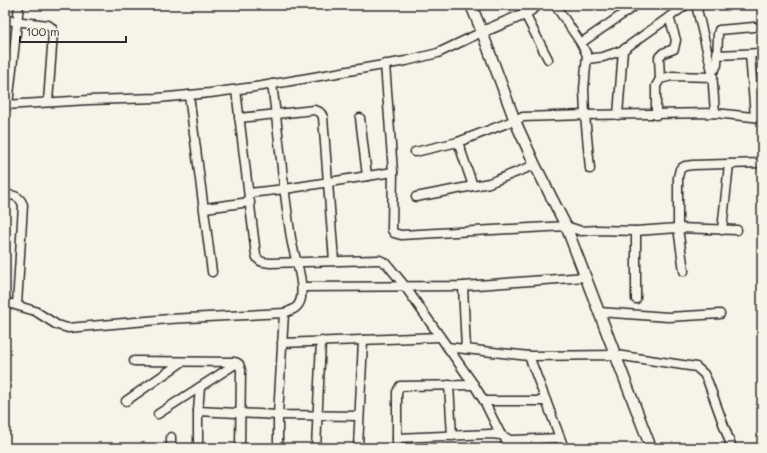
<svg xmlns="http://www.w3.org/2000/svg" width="767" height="453" viewBox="0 0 767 453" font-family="Mali,sans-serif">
  <rect width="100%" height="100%" fill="#f7f3e8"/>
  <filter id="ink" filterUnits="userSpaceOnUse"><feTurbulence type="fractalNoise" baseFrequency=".025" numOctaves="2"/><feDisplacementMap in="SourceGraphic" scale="8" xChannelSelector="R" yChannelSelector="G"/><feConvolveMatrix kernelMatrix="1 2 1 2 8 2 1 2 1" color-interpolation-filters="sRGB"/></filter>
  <g filter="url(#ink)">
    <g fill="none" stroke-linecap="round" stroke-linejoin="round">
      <defs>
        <g id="minor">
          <path d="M555,5l26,38 6,12 -3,34 1,26 5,54"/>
          <path d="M696,5l16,66 3,42"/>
          <path d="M525,14l23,45"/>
          <path d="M5,20l43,5 4,3 1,5 -5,69"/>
          <path d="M581,43l55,-38"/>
          <path d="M750,54l5,63"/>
          <path d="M717,55l45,-2"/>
          <path d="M587,59l16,-2 20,-7 63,-45"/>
          <path d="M385,64l8,108 -1,54v4l2,3 7,2 165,-9 15,5 17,-1 38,1 42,-3 59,2"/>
          <path d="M712,71l3,-2 2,-4 1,-31 1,-4 35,-3"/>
          <path d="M660,79l-1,-22 4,-4 11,-4 2,-9 -7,-23"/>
          <path d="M236,90l20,165c2,7 6,7 14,8l107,-3h3l7,4 17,21 70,100 10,16 17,34"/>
          <path d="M189,95l23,177"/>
          <path d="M5,105l84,-5 69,-2 52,-5 52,-7 144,-25 32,-8 44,-21"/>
          <path d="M8,105l11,-100"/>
          <path d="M618,115l5,-65"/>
          <path d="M656,115v-29l4,-7 12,-3 41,1"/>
          <path d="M239,118l75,-8c5,1 7,2 9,7l11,144"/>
          <path d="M360,118l7,58"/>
          <path d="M458,142l15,44"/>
          <path d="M415,152l43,-10 65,-25 62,-2 130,-2 47,5"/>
          <path d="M249,193l36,-4 108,-17"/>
          <path d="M5,195c9,0 15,1 18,10l-6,100"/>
          <path d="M416,197l73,-14 46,-18"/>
          <path d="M205,208l45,-6"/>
          <path d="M722,230l7,-66"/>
          <path d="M684,271l-6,-43v-51l2,-8 5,-3 8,-1 69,-2"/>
          <path d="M463,286l3,63"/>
          <path d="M302,287l161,-1 123,-9"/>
          <path d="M636,299v-68"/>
          <path d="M5,302l30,9 22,14 11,3 101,-9 115,-6c9,-3 15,-5 17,-15 3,-20 -7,-40 -10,-60 -8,-51 -12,-103 -19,-154"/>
          <path d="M599,312l69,5 52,-3"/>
          <path d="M282,343l158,-6"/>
          <path d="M447,347l82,9 87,-1 80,12 8,7 4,8 24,66"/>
          <path d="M529,356l35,92"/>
          <path d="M134,361l101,1 4,2 2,6 -1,78"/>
          <path d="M449,385l3,51"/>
          <path d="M126,401l56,-39"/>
          <path d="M484,401h62"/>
          <path d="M198,411l80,4 81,1"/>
          <path d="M158,414l79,-51"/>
          <path d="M397,438l93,-4 11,1 9,5h4l46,-2"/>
          <path d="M171,448v-11"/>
          <path d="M198,448v-37l2,-24"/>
          <path d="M278,448v-33l6,-102"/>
          <path d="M316,448l5,-107"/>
          <path d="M358,448l5,-108"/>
          <path d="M397,448v-56l3,-6 74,-1"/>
          <path d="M505,448l1,-10"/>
        </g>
        <g id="tertiary">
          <path d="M471,5l11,27 33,89 20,44 31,61 85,222"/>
          <path d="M482,32l43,-18 12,-9"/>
        </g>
      </defs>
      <use href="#minor" stroke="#2b2b2b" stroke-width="11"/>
      <use href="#tertiary" stroke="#2b2b2b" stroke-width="13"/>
      <use href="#minor" stroke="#f7f3e8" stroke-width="8"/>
      <use href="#tertiary" stroke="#f7f3e8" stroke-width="10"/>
    </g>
  </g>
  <rect width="767" height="453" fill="none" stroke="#f7f3e8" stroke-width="20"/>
  <rect x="10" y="10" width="747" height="433" fill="none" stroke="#2b2b2b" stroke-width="1.5" filter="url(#ink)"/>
  <path d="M20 36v6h106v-6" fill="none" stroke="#2b2b2b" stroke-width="2"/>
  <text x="26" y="36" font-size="12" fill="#2b2b2b" stroke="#f7f3e8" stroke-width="3" paint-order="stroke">100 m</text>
</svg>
